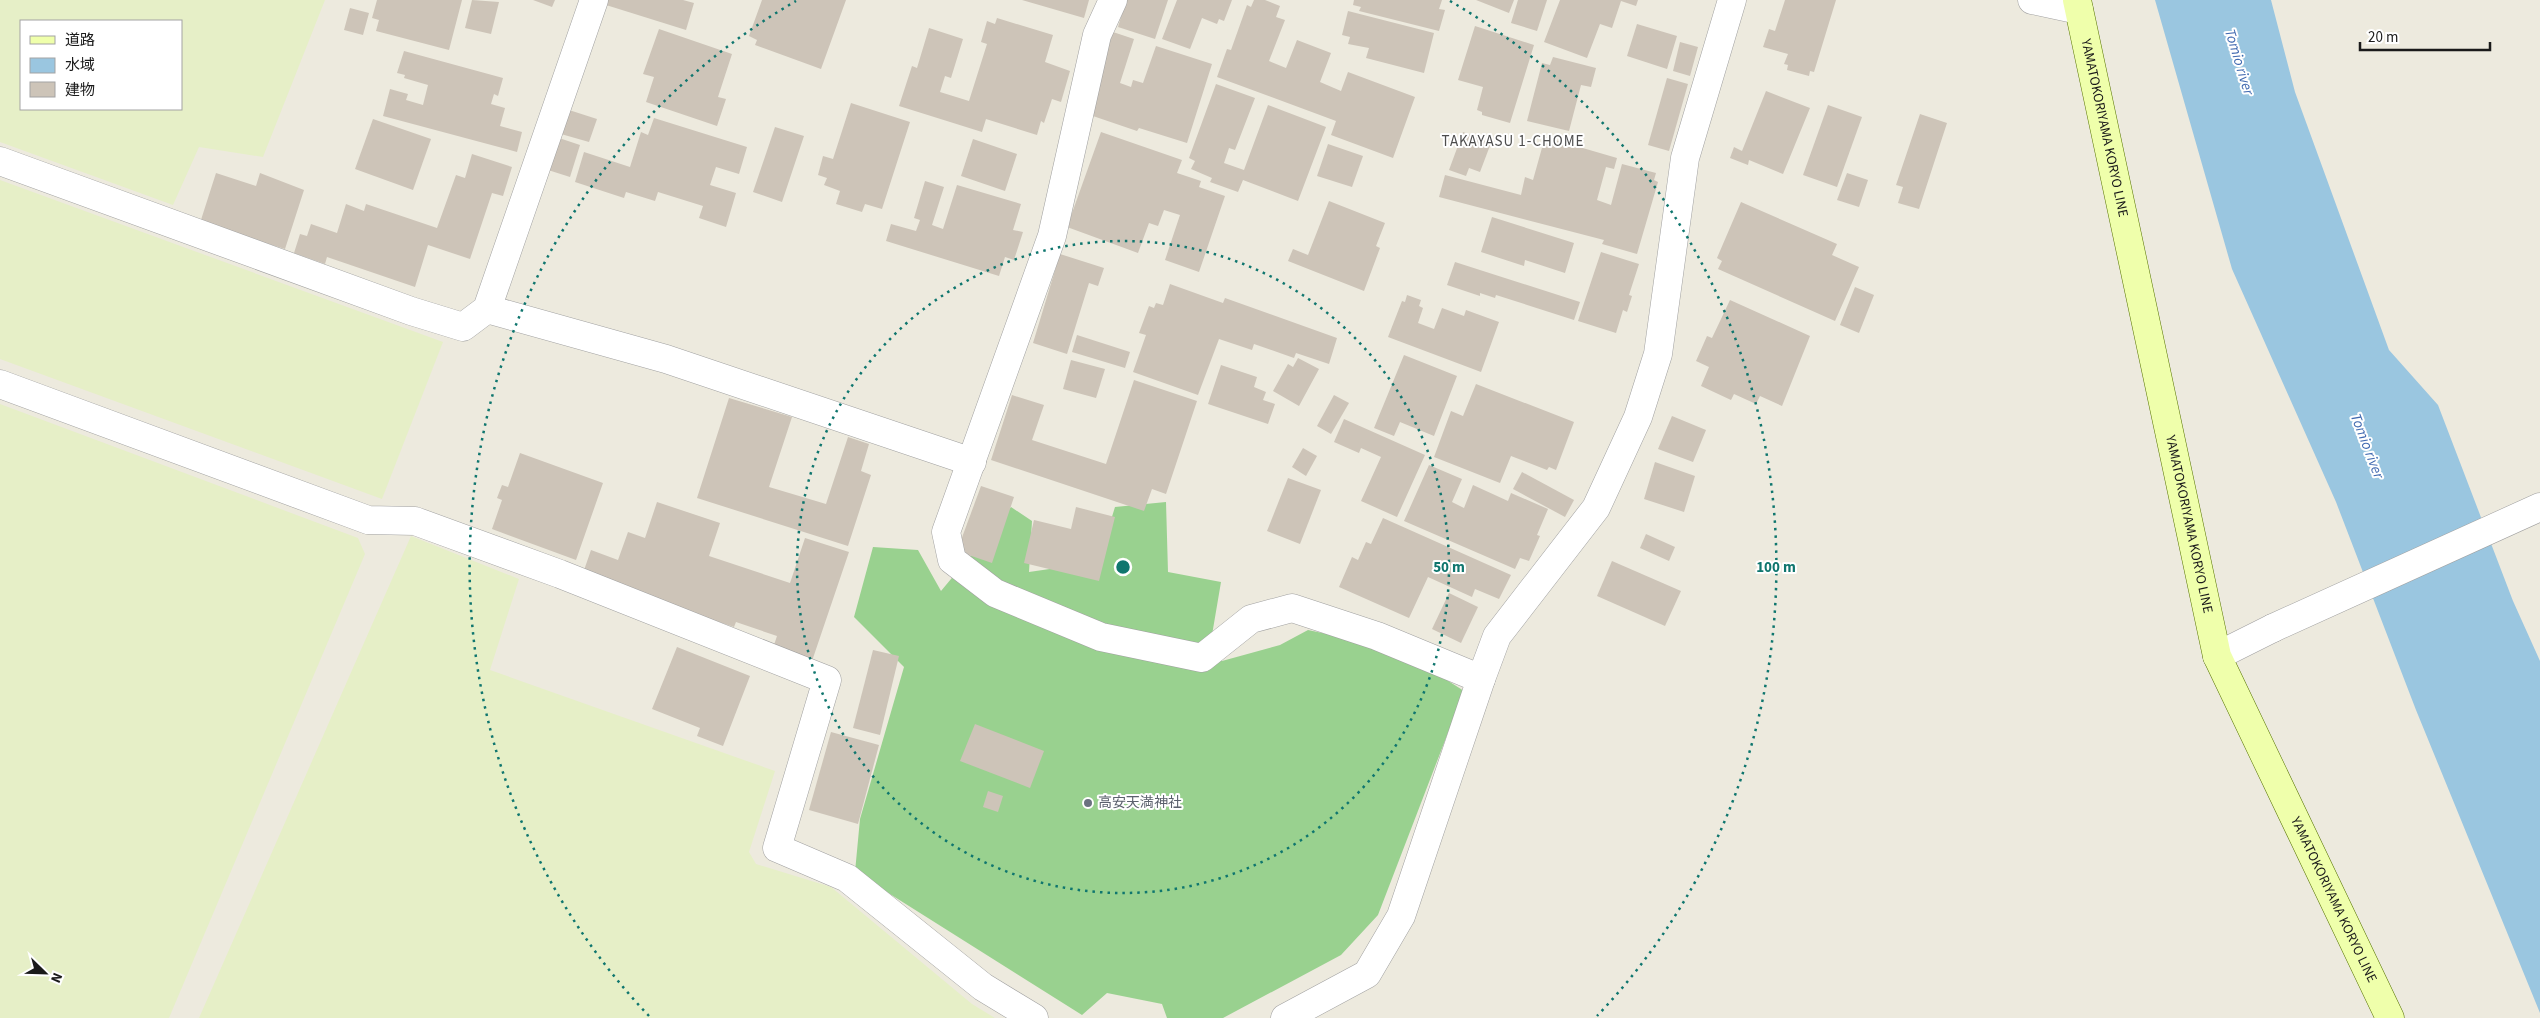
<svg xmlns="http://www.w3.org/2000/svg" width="2540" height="1018" viewBox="0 0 2540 1018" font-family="'Source Sans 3','Noto Sans JP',sans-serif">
  <rect width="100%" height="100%" fill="#edeade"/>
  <g fill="#e6efc7" fill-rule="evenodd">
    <path d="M0,0h325l-62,157 -64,-10 -26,58 -173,-63zM21,21h160v88h-160z"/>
    <path d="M0,180l443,162 -61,157 -382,-140z"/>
    <path d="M0,404l358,134 7,16 -196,464h-169z"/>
    <path d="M411,536l108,43 -29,91 285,101 -26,81 7,12 75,23 141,117 23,14h-796z"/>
  </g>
  <path fill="#99d18f" d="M1166,502l2,70 53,10 -9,53 10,26 58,-16 28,-15 90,19 66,42 -86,224 -37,40 -118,63h-56l-5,-14 -55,-11 -25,22 -227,-143 5,-53 44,-152 -50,-50 19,-70 45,3 23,41 70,-84 21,14 -3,51 69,-10 17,-55z"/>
  <path fill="#9ac6e0" d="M2155,0h116l24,92 94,258 49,55 75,196 27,60v352l-124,-303 -80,-208 -104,-233z"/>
  <g fill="#cdc4b8">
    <path d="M377,0h85l-13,50 -73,-19 3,-11 -7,-2z"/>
    <path d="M472,0l27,2 -8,32 -26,-6z"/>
    <path d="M533,0h22l-3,7z"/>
    <path d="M607,0h76l11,3 -8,27 -80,-25z"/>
    <path d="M762,0h84l-25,69 -66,-24 2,-5 -8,-4z"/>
    <path d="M1022,0h67l-5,18z"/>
    <path d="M1126,0h42l-13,39 -37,-12z"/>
    <path d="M1177,0h55l-8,21 -5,-2 -2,5 -15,-6 -12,31 -28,-10z"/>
    <path d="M1254,0h11l15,6 -4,11 9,3 -16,41 17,7 11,-28 34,13 -11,29 21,9 7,-19 67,25 -22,61 -62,-23 5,-14 -119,-44 10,-28 4,1 16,-45 4,2z"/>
    <path d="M1354,0h88l-3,9 6,1 -6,21 -80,-20 2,-4 -8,-2z"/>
    <path d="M1476,0h38l-5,13z"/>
    <path d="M1518,0h29l-10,31 -26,-8z"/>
    <path d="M1560,0h78l-2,6 -15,-5 -9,27 -12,-4 -13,34 -43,-16z"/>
    <path d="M1785,0h51l-22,72 -4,-1 -1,5 -22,-6 1,-5 -4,-1 4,-10 -25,-7 6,-18 6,2z"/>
    <path d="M350,8l19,5 -6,22 -19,-5z"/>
    <path d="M1348,11l86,22 -10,40 -58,-15 3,-10 -21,-4 2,-7 -8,-2z"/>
    <path d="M997,18l56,17 -8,27 25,9 -9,31 -9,-3 -8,24 -3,-2 -4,14 -51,-16 -4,13 -83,-26 13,-40 5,2 12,-40 34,11 -12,39 -6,-2 -5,16 29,9 18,-57 -6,-2 6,-21 8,3z"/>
    <path d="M1637,24l40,12 -10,33 -40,-13z"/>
    <path d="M1475,26l59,19 -24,78 -28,-8v-3l-5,-2 6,-23 -25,-7z"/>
    <path d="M659,29l73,25 -14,43 8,2 -9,27 -71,-24 8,-25 -11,-3z"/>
    <path d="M1113,32l21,7 -14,44 11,4 2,-7 10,3 13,-37 56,18 -25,79 -48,-15 -2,3 -47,-16 11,-36 -3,-1z"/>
    <path d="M1680,42l18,5 -8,29 -17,-5z"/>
    <path d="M404,51l99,27 -5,18 -4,-2 -3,10 14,4 -5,18 22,6 -5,20 -134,-36 7,-27 18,5 -2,6 17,5 5,-20 -24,-7 1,-3 -8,-2z"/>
    <path d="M1553,57l43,11 -5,19 -10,-2 -12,46 -42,-10 15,-58 8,2z"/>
    <path d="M1667,78l21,6 -19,67 -21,-6z"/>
    <path d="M1216,84l39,14 -20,52 -6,-2 -5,15 20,7 24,-65 58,22 -28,74 -55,-21 -5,12 -28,-10 2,-4 -21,-9 4,-8 -6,-3z"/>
    <path d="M1766,91l44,17 -27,66 -34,-14 -1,5 -18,-7 4,-11 8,4z"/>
    <path d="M851,103l59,19 -28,87 -17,-5 -3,8 -26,-8 4,-13 -16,-6 3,-7 -9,-3 5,-19 10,3z"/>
    <path d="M1828,105l34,12 -25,70 -34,-12z"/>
    <path d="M569,110l28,9 -8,23 -28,-8z"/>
    <path d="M1920,114l27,9 -28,86 -21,-6 5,-16 -7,-2z"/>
    <path d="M654,118l93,29 -8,27 -23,-7 -6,18 26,8 -10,34 -27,-9 4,-12 -45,-14 -3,9 -29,-9 -2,6 -49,-16 9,-30 46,15 11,-35 7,3z"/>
    <path d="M373,119l58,20 -18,51 -58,-21z"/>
    <path d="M775,127l29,9 -22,66 -29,-10z"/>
    <path d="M1101,132l81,28 -5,13 24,8 -2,6 26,9 -26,76 -34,-12 15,-45 -16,-5 -6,16 -9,-3 -11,30 -71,-26z"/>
    <path d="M1463,132l28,11 -11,29 -11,-4 -3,8 -17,-6z"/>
    <path d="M1545,137l72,21 -3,11 -8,-2 -9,33 14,5 11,-41 34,9 -2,7 4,2 -21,72 -35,-10 2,-4 -165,-43 6,-22 76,20 4,-18 8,3z"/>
    <path d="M559,138l21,7 -10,32 -22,-7z"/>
    <path d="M973,139l44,15 -12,37 -44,-15z"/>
    <path d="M1328,144l35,12 -11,31 -35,-11z"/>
    <path d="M472,154l40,13 -9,29 -11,-3 -22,66 -42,-14 -13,42 -88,-30 -2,7 -31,-11 6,-19 7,2 4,-12 26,9 9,-29 18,7 2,-7 71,24 19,-53 9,3z"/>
    <path d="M216,173l40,13 4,-13 44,17 -19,59 -85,-26z"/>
    <path d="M1847,173l21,7 -9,27 -22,-7z"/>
    <path d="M925,181l19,6 -12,38 11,4 14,-44 64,19 -8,26 10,2 -9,28 -9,-3 -6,19 -113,-35 5,-17 25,7 4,-11 -6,-2z"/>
    <path d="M1329,201l56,22 -9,23 4,2 -16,43 -76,-30 5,-12 15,6z"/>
    <path d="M1741,202l96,42 -5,11 27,12 -24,54 -117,-52 4,-8 -5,-3z"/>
    <path d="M1492,217l82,26 -9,30 -40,-13 -1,6 -43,-14z"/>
    <path d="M1601,252l38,12 -10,31 3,1 -5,16 -4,-2 -7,23 -38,-12z"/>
    <path d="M1060,254l44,14 -6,18 -9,-3 -22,71 -34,-11z"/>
    <path d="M1455,262l125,40 -6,18 -78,-25 -1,3 -15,-5v3l-33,-11z"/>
    <path d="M1170,284l53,19 2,-5 112,40 -8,26 -33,-11 -2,5 -40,-14 -2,6 -33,-11 -21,56 -65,-23 13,-37 -7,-2 10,-27 5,2 2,-5 7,2z"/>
    <path d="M1855,287l19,8 -15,38 -19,-8z"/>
    <path d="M1407,295l14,5 -2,6 4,2 -5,15 16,6 8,-21 22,8 2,-6 33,12 -18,50 -93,-35 14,-36 3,1z"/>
    <path d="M1730,300l80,36 -28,70 -22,-10 -4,8 -22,-10 -3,6 -30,-14 8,-19 -13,-6 11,-25 5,2z"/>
    <path d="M1077,335l53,17 -5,16 -53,-16z"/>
    <path d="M1404,355l53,21 -23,60 -34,-14 -6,14 -20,-8z"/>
    <path d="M1298,358l21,11 -20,37 -26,-15 15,-27 5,3z"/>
    <path d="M1071,360l34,9 -9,29 -33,-9z"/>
    <path d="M1221,365l36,12 -3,10 12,5 -3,8 12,4 -7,20 -60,-20z"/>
    <path d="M1134,380l63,21 -31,93 -14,-5 -8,22 -153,-51 21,-65 32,10 -12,35 74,24z"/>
    <path d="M1476,384l98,38 -18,48 -7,-3 -2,3 -36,-14 -11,27 -66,-26 17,-46 12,5z"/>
    <path d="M1334,395l15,8 -18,31 -14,-8z"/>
    <path d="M729,398l63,19 -23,70 57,17 22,-67 21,7 -8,27 10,4 -23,71 -151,-48z"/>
    <path d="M1672,416l34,14 -13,32 -35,-13z"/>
    <path d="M1344,419l81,36 -28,62 -36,-16 20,-44 -20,-9 -2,5 -25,-11z"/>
    <path d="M1303,448l14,8 -11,20 -14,-9z"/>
    <path d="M520,453l83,30 -27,77 -84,-31 10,-29 -5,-2 5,-13 6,2z"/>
    <path d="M1655,462l40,14 -11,36 -40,-13z"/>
    <path d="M1429,465l33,14 -10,23 12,6 9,-23 35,16 3,-8 37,16 -11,26 3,1 -11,25 -9,-3 -5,11 -111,-48z"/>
    <path d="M1522,472l52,28 -9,17 -52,-28z"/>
    <path d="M1288,478l33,12 -21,54 -33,-13z"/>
    <path d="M981,486l33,11 -22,66 -35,-12z"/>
    <path d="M657,502l63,21 -11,33 81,27 15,-45 44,14 -37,109 -39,-13 4,-12 -41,-14 -2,5 -152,-51 9,-26 27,10 10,-28 17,6z"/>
    <path d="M1076,507l39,10 -16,64 -75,-18 10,-43 37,9z"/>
    <path d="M1383,518l128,57 -12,24 -24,-10 -3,8 -44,-20 -19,41 -70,-31 13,-30 6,3 8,-18 5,2z"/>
    <path d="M1646,534l29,13 -6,14 -29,-13z"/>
    <path d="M1612,561l69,30 -16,35 -68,-30z"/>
    <path d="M1449,593l29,14 -17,36 -29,-14z"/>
    <path d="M677,647l73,29 -27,70 -26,-10 3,-8 -48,-19z"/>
    <path d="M873,650l26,6 -19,79 -27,-7z"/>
    <path d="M975,724l69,27 -14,37 -70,-27z"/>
    <path d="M831,732l48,13 -21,79 -49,-14z"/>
    <path d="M988,791l15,5 -5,16 -15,-5z"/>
  </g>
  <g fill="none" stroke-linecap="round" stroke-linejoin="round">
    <defs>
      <g id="minor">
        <path d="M1113,0l-16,35 -45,201 -106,296 6,28 43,33 106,44 101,21 49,-39 41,-11 85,28 104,43"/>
        <path d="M2032,0l47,10"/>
        <path d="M0,161l411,150 52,16 24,-18 107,-309"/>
        <path d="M487,309l179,50 306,103"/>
        <path d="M0,384l368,136 47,1 145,53 267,106 -50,168 70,30 136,109 51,31"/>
        <path d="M2273,628l267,-121"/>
        <path d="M1285,1018l82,-44 34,-58 80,-237 16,-43 99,-128 42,-91 20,-63 27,-196 47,-158"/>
      </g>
      <path id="tertiary" d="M2217,656l56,-28"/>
      <g id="secondary">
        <path id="s1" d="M2077,0l140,656 173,362"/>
      </g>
    </defs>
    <use href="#minor" stroke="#a1a1a1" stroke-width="29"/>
    <use href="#tertiary" stroke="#a1a1a1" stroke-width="29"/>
    <use href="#secondary" stroke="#567300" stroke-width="29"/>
    <use href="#minor" stroke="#fff" stroke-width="28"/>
    <use href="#tertiary" stroke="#fff" stroke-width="28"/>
    <use href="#secondary" stroke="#efffab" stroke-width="28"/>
  </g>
  <g fill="none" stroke="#0f766e" stroke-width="2.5" stroke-dasharray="2.5 5">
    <circle cx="1123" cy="567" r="326"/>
    <path d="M649 1016A653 653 0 0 1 796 1M1450 1A653 653 0 0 1 1597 1016"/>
  </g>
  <circle fill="#6b7280" stroke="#fff" stroke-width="2" cx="1088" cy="803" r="5"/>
  <g text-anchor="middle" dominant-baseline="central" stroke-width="4" stroke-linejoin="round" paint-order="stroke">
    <g font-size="14" fill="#1a1a1a" stroke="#fff">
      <text stroke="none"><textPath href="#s1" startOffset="131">YAMATOKORIYAMA KORYO LINE</textPath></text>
      <text stroke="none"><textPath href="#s1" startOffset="536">YAMATOKORIYAMA KORYO LINE</textPath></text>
      <text stroke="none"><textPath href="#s1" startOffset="941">YAMATOKORIYAMA KORYO LINE</textPath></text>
    </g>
    <g font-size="14" fill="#5b616d" stroke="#fff" text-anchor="start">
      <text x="1098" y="803">高安天満神社</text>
    </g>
    <g font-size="15" font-style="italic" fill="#4069b0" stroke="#fff">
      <text transform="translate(2239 62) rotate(73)">Tomio river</text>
      <text transform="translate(2367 446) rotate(69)">Tomio river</text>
    </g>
    <g font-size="15" letter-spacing="1" fill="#4d4d4d" stroke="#fff">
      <text x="1513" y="141">TAKAYASU 1-CHOME</text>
    </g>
  </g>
  <circle cx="1123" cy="567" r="8" fill="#0f766e" stroke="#fff" stroke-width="2.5"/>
  <g font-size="15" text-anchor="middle" font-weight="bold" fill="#0f766e" stroke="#fff" stroke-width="4" stroke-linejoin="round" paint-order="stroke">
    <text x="1449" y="572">50 m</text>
    <text x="1776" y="572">100 m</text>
  </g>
  <rect x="20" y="20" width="162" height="90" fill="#ffffff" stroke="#a3a3a3"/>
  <rect x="30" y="36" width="25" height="8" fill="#efffab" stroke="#a3a3a3"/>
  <text x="65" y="45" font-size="15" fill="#1a1a1a">道路</text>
  <rect x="30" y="58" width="25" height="15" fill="#9ac6e0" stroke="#a3a3a3"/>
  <text x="65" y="70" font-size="15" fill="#1a1a1a">水域</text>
  <rect x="30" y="82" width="25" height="15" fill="#cdc4b8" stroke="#a3a3a3"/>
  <text x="65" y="95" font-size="15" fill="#1a1a1a">建物</text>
  <g transform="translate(45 973) rotate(113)" stroke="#ffffff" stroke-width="4" paint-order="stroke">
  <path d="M0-4L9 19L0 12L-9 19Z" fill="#1a1a1a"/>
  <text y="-8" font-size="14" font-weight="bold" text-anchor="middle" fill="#1a1a1a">N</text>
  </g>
  <path d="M2360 42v8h130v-8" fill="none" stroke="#1a1a1a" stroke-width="2.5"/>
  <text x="2368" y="42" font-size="15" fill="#1a1a1a" stroke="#ffffff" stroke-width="4" paint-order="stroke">20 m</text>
</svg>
